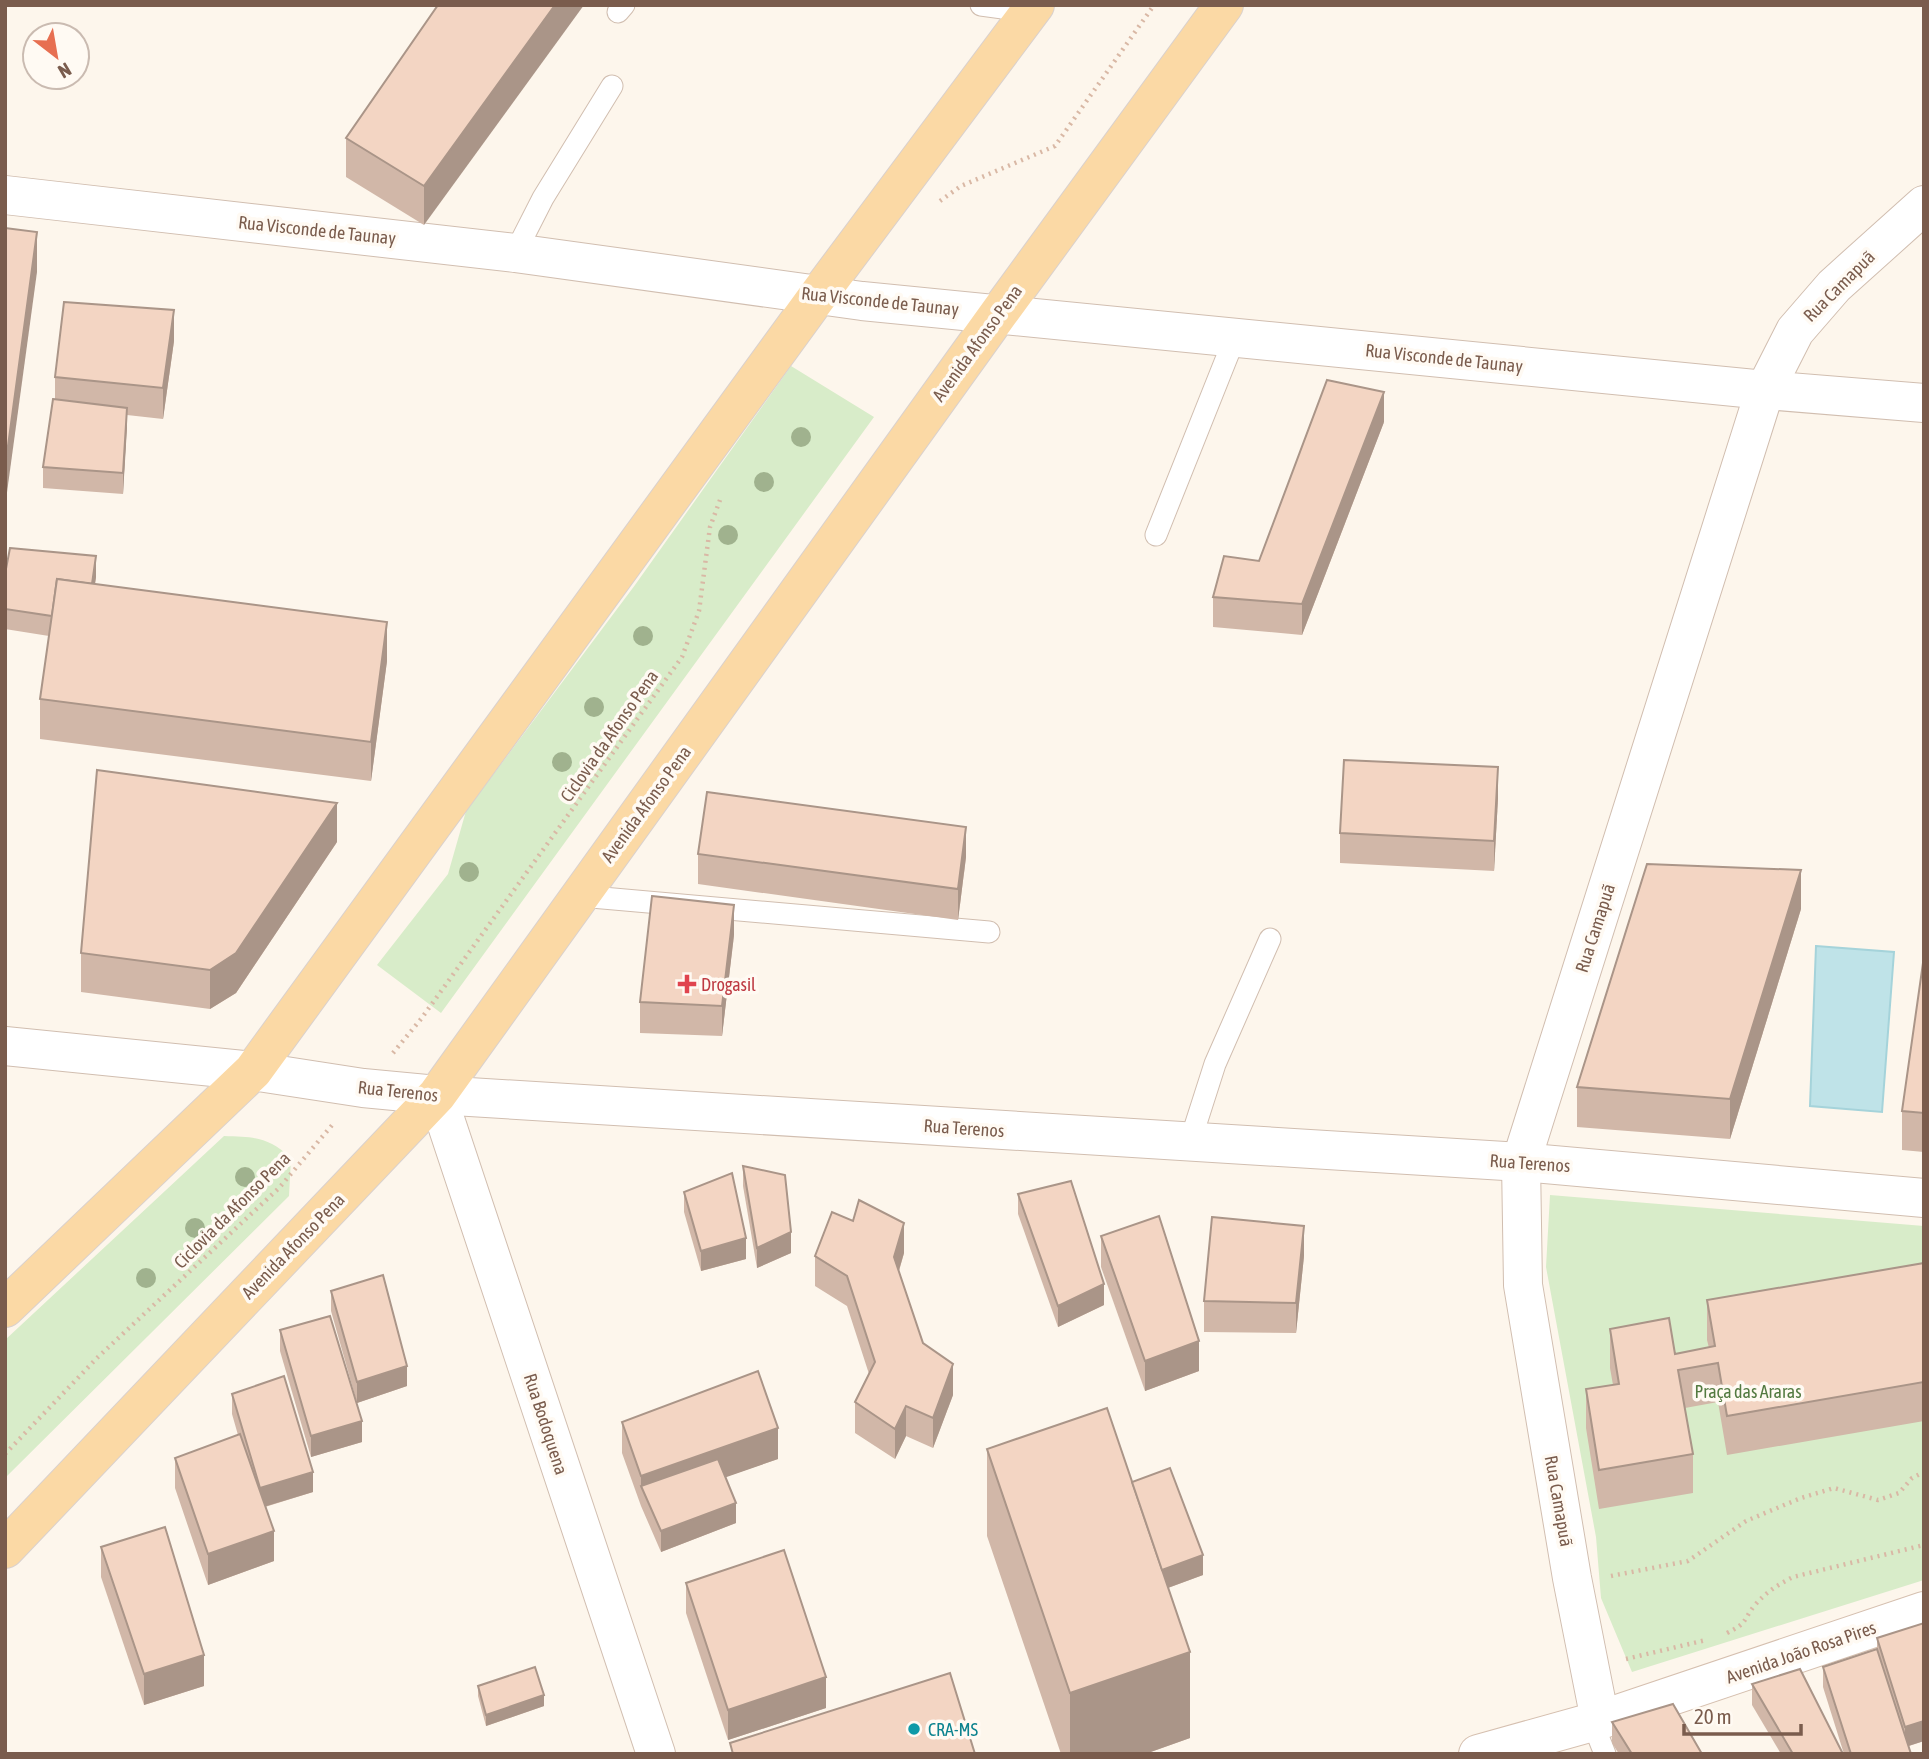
<svg xmlns="http://www.w3.org/2000/svg" width="1929" height="1759" viewBox="0 0 1929 1759" font-family="'Asap Condensed',sans-serif">
  <rect width="100%" height="100%" fill="#fdf6ec"/>
  <g fill="#d8ecc9">
    <path d="M791,366l83,51 -433,596 -64,-48 71,-91 18,-63 169,-226z"/>
    <path d="M224,1136c31,1 44,1 67,22l-2,38 -284,282v-138z"/>
    <path d="M1550,1195l374,31v354l-292,92 -31,-74 -5,-61 -50,-270z"/>
  </g>
  <path fill="#bfe3e8" stroke="#a5d3da" stroke-width="2" d="M1816,946l78,6 -12,160 -72,-6z"/>
  <g fill="none" stroke-linecap="round" stroke-linejoin="round">
    <defs>
      <g id="lane">
        <path d="M981,5l50,7"/>
        <path d="M618,12l6,-7"/>
        <path d="M515,253l28,-55 69,-112"/>
        <path d="M1156,535l79,-198"/>
        <path d="M580,896l409,36"/>
        <path d="M1190,1142l25,-78 55,-125"/>
        <path d="M1592,1721l13,33"/>
      </g>
      <g id="street">
        <path d="M5,195l510,58 347,48 903,89 159,13"/>
        <path d="M5,1046l248,25 110,17 74,7 1084,67 403,36"/>
        <path d="M437,1095l219,659"/>
        <path d="M1600,1720l-28,-142 -49,-293 -2,-123 244,-772 30,-59 39,-45 90,-81"/>
      </g>
      <path id="secondary" d="M1478,1754l122,-34 324,-109"/>
      <g id="primary">
        <path d="M5,1308l248,-237 566,-777 216,-289"/>
        <path d="M5,1549l432,-454 562,-782 225,-308"/>
      </g>
    </defs>
    <use href="#lane" stroke="#d1beb0" stroke-width="23"/>
    <use href="#street" stroke="#d1beb0" stroke-width="40"/>
    <use href="#secondary" stroke="#d6c0b0" stroke-width="40"/>
    <use href="#primary" stroke="#dad1cd" stroke-width="40"/>
    <g stroke="#d9b8a5" stroke-width="4.5" stroke-dasharray="2 5" stroke-linecap="butt">
      <path d="M940,201l21,-15 94,-40 99,-141"/>
      <path d="M393,1053l28,-34 261,-362 17,-46 11,-84 10,-27"/>
      <path d="M5,1454l92,-96 182,-170 54,-64"/>
      <path d="M1611,1576l77,-15 58,-40 55,-23 33,-10 44,12 21,-7 13,-15 12,-6"/>
      <path d="M1727,1633c22,-11 15,-12 28,-28 11,-13 24,-21 38,-28l131,-32"/>
      <path d="M1626,1659l80,-19"/>
    </g>
    <use href="#lane" stroke="#fff" stroke-width="21"/>
    <use href="#street" stroke="#fff" stroke-width="38"/>
    <use href="#secondary" stroke="#fff" stroke-width="38"/>
    <use href="#primary" stroke="#fbd9a5" stroke-width="38"/>
  </g>
  <g fill="#a0b28e">
    <circle cx="801" cy="437" r="10"/>
    <circle cx="764" cy="482" r="10"/>
    <circle cx="728" cy="535" r="10"/>
    <circle cx="643" cy="636" r="10"/>
    <circle cx="594" cy="707" r="10"/>
    <circle cx="562" cy="762" r="10"/>
    <circle cx="469" cy="872" r="10"/>
    <circle cx="245" cy="1177" r="10"/>
    <circle cx="195" cy="1228" r="10"/>
    <circle cx="146" cy="1278" r="10"/>
  </g>
  <g fill="#d1b7a8">
    <path d="M438,5l-14,220 -78,-48v-39z"/>
    <path d="M174,341l-11,78 -36,-4 -4,79 -80,-6v-21l12,-68v-22z"/>
    <path d="M1384,422l-82,213 -89,-8v-30l46,-36z"/>
    <path d="M5,574l91,3 -1,7 292,77 -16,120 -331,-42v-40l9,-63 -44,-7z"/>
    <path d="M1498,798l-4,73 -154,-8v-30z"/>
    <path d="M337,842l-101,151 -26,16 -129,-17v-39z"/>
    <path d="M698,854l268,3 -8,63 -260,-36z"/>
    <path d="M1801,909l-71,230 -153,-12v-40z"/>
    <path d="M734,935l-12,101 -82,-3v-31z"/>
    <path d="M1924,956v196l-22,-2v-39z"/>
    <path d="M743,1166l48,87 -34,15 -14,-82z"/>
    <path d="M684,1192l62,67 -45,12 -17,-59z"/>
    <path d="M1018,1194l86,111 -46,22 -40,-113z"/>
    <path d="M1101,1236l98,135 -54,20 -44,-124z"/>
    <path d="M904,1253l-5,18 24,72 30,52 -20,53 -27,-12 -11,23 -40,-26v-31l14,-28 -22,-68 -32,-20v-30z"/>
    <path d="M1304,1256l-8,77 -92,-1v-31z"/>
    <path d="M1924,1263v158l-197,34 -9,-53 -33,6 8,46v39l-94,16 -13,-81v-39l27,-4 -3,-17v-39l65,25 34,-6 -2,-8v-40z"/>
    <path d="M331,1291l76,95 -50,17 -26,-92z"/>
    <path d="M280,1330l82,112 -51,15 -31,-106z"/>
    <path d="M232,1394l81,98 -48,15 9,54 -66,24 -33,-97v-30l63,-23 -6,-21z"/>
    <path d="M622,1422l156,37 -53,18 11,46 -75,29 -20,-46 -19,-53z"/>
    <path d="M987,1449l145,33 71,93 -35,13 22,150 -45,16h-84l-74,-218z"/>
    <path d="M101,1547l103,139 -60,19 -43,-128z"/>
    <path d="M686,1583l140,125 -98,32 -42,-127z"/>
    <path d="M1924,1623v118l-15,5 2,8h-67l-21,-67v-20l54,-18v-11z"/>
    <path d="M1752,1684l91,70h-62l-29,-49z"/>
    <path d="M478,1686l66,20 -58,20 -8,-30z"/>
    <path d="M1612,1722l90,32h-83l-7,-11z"/>
  </g>
  <g fill="#aa9588">
    <path d="M555,5h29l-160,220v-39z"/>
    <path d="M37,232v40l-32,235v-39z"/>
    <path d="M174,310v31l-11,78v-31z"/>
    <path d="M1384,392v30l-82,213v-31z"/>
    <path d="M127,408v20l-4,66v-21z"/>
    <path d="M96,556v21l-7,46v-21z"/>
    <path d="M387,622v39l-16,120v-39z"/>
    <path d="M1498,767v31l-4,73v-30z"/>
    <path d="M337,803v39l-101,151 -26,16v-39z"/>
    <path d="M966,827v30l-8,63v-31z"/>
    <path d="M1801,870v39l-71,230v-40z"/>
    <path d="M734,905v30l-12,101v-30z"/>
    <path d="M904,1223v30l-10,34v-30z"/>
    <path d="M1304,1226v30l-8,77v-30z"/>
    <path d="M791,1232v21l-34,15v-20z"/>
    <path d="M746,1238v21l-45,12v-20z"/>
    <path d="M1104,1284v21l-46,22v-21z"/>
    <path d="M1199,1341v30l-54,20v-30z"/>
    <path d="M953,1364v31l-20,53v-30z"/>
    <path d="M407,1366v20l-50,17v-21z"/>
    <path d="M906,1406v30l-11,23v-30z"/>
    <path d="M362,1421v21l-51,15v-21z"/>
    <path d="M778,1428v31l-129,45 -8,-18v-10z"/>
    <path d="M313,1472v20l-53,16v-20z"/>
    <path d="M736,1503v20l-75,29v-21z"/>
    <path d="M274,1531v30l-66,24v-31z"/>
    <path d="M1203,1555v20l-49,18v-20z"/>
    <path d="M1190,1652v86l-45,16h-75v-61z"/>
    <path d="M204,1655v31l-60,19v-31z"/>
    <path d="M826,1677v31l-98,32v-30z"/>
    <path d="M544,1695v11l-58,20v-11z"/>
    <path d="M1924,1721v20l-19,6v-20z"/>
  </g>
  <g fill="#f3d5c3" stroke="#aa9588" stroke-width="2">
    <path d="M438,5h117l-131,181 -78,-48z"/>
    <path d="M5,228l32,4 -32,236z"/>
    <path d="M64,302l110,8 -11,78 -108,-11z"/>
    <path d="M1327,380l57,12 -82,212 -89,-7 11,-41 35,5z"/>
    <path d="M53,399l74,9 -4,65 -80,-6z"/>
    <path d="M10,548l86,8 -4,28 -35,-5 -5,37 -47,-7v-35z"/>
    <path d="M57,579l330,43 -16,120 -331,-43z"/>
    <path d="M1344,760l154,7 -4,74 -154,-8z"/>
    <path d="M97,770l240,33 -101,150 -26,17 -129,-17z"/>
    <path d="M707,792l259,35 -8,62 -260,-35z"/>
    <path d="M1647,864l154,6 -71,229 -153,-12z"/>
    <path d="M652,896l82,9 -12,101 -82,-4z"/>
    <path d="M1924,956v157l-22,-2z"/>
    <path d="M743,1166l42,9 6,57 -34,16z"/>
    <path d="M732,1173l14,65 -45,13 -17,-59z"/>
    <path d="M1071,1181l33,103 -46,22 -40,-112z"/>
    <path d="M859,1200l45,23 -10,34 29,86 30,21 -20,54 -27,-12 -11,23 -40,-27 20,-40 -28,-86 -32,-20 17,-44 21,9z"/>
    <path d="M1159,1216l40,125 -54,20 -44,-125z"/>
    <path d="M1212,1217l92,9 -8,77 -92,-2z"/>
    <path d="M1924,1263v119l-197,34 -9,-53 -40,7 15,84 -94,16 -13,-81 33,-5 -9,-55 59,-11 6,36 40,-8 -8,-46z"/>
    <path d="M383,1275l24,91 -50,16 -26,-91z"/>
    <path d="M330,1316l32,105 -51,15 -31,-106z"/>
    <path d="M758,1371l20,57 -137,48 -19,-54z"/>
    <path d="M284,1376l29,96 -53,16 -28,-94z"/>
    <path d="M1107,1408l83,244 -120,41 -83,-244z"/>
    <path d="M240,1434l34,97 -66,23 -33,-96z"/>
    <path d="M718,1459l18,44 -75,28 -20,-45z"/>
    <path d="M1170,1468l33,87 -41,15 -30,-88z"/>
    <path d="M165,1527l39,128 -60,19 -43,-127z"/>
    <path d="M784,1550l42,127 -98,33 -42,-127z"/>
    <path d="M1924,1623v98l-19,6 -28,-89z"/>
    <path d="M1877,1649l34,105h-60l-28,-87z"/>
    <path d="M535,1667l9,28 -58,20 -8,-29z"/>
    <path d="M1800,1669l43,85h-50l-41,-70z"/>
    <path d="M950,1673l25,81h-242l-3,-11z"/>
    <path d="M1673,1704l29,50h-70l-20,-32z"/>
  </g>
  <path fill="#e0444e" stroke="#fffaf3" stroke-width="2.5" d="M683.5 973.5h7v7h7v7h-7v7h-7v-7h-7v-7h7z"/>
  <circle fill="#0f9aa8" stroke="#fffaf3" stroke-width="2.5" cx="914" cy="1729" r="7"/>
  <g text-anchor="middle" dominant-baseline="central" stroke-width="7" stroke-linejoin="round" paint-order="stroke">
    <g font-size="18" fill="#7a5c4d" stroke="#fffaf3">
      <text transform="translate(317 230) rotate(6)">Rua Visconde de Taunay</text>
      <text transform="translate(1839 286) rotate(-45)">Rua Camapuã</text>
      <text transform="translate(880 301) rotate(6)">Rua Visconde de Taunay</text>
      <text transform="translate(977 343) rotate(-54)">Avenida Afonso Pena</text>
      <text transform="translate(1444 358) rotate(6)">Rua Visconde de Taunay</text>
      <text transform="translate(609 736) rotate(-55)">Ciclovia da Afonso Pena</text>
      <text transform="translate(646 804) rotate(-54)">Avenida Afonso Pena</text>
      <text transform="translate(1595 928) rotate(-72)">Rua Camapuã</text>
      <text transform="translate(398 1091) rotate(6)">Rua Terenos</text>
      <text transform="translate(964 1128) rotate(4)">Rua Terenos</text>
      <text transform="translate(1530 1163) rotate(4)">Rua Terenos</text>
      <text transform="translate(232 1210) rotate(-45)">Ciclovia da Afonso Pena</text>
      <text transform="translate(293 1246) rotate(-46)">Avenida Afonso Pena</text>
      <text transform="translate(546 1424) rotate(72)">Rua Bodoquena</text>
      <text transform="translate(1559 1501) rotate(80)">Rua Camapuã</text>
      <text transform="translate(1801 1652) rotate(-19)">Avenida João Rosa Pires</text>
    </g>
    <g font-size="18" fill="#be3a42" stroke="#fffaf3" text-anchor="start">
      <text x="701" y="984">Drogasil</text>
    </g>
    <g font-size="18" fill="#537a41" stroke="#fffaf3">
      <text x="1748" y="1391">Praça das Araras</text>
    </g>
    <g font-size="18" fill="#0d838f" stroke="#fffaf3" text-anchor="start">
      <text x="928" y="1729">CRA-MS</text>
    </g>
  </g>
  <rect width="1929" height="1759" fill="none" stroke="#7a5c4d" stroke-width="14"/>
  <g transform="translate(56 56) rotate(149)"><circle r="33" fill="#fffaf3" stroke="#cabbb1" stroke-width="2"/>
  <path d="M0-5L12 26L0 18L-12 26Z" fill="#e76f51"/>
  <text y="-10" font-size="19" font-weight="bold" text-anchor="middle" fill="#7a5c4d">N</text>
  </g>
  <path d="M1684 1724v10h117v-10" fill="none" stroke="#7a5c4d" stroke-width="3.5"/>
  <text x="1694" y="1724" font-size="21" fill="#7a5c4d" stroke="#fffaf3" stroke-width="5" paint-order="stroke">20 m</text>
</svg>
